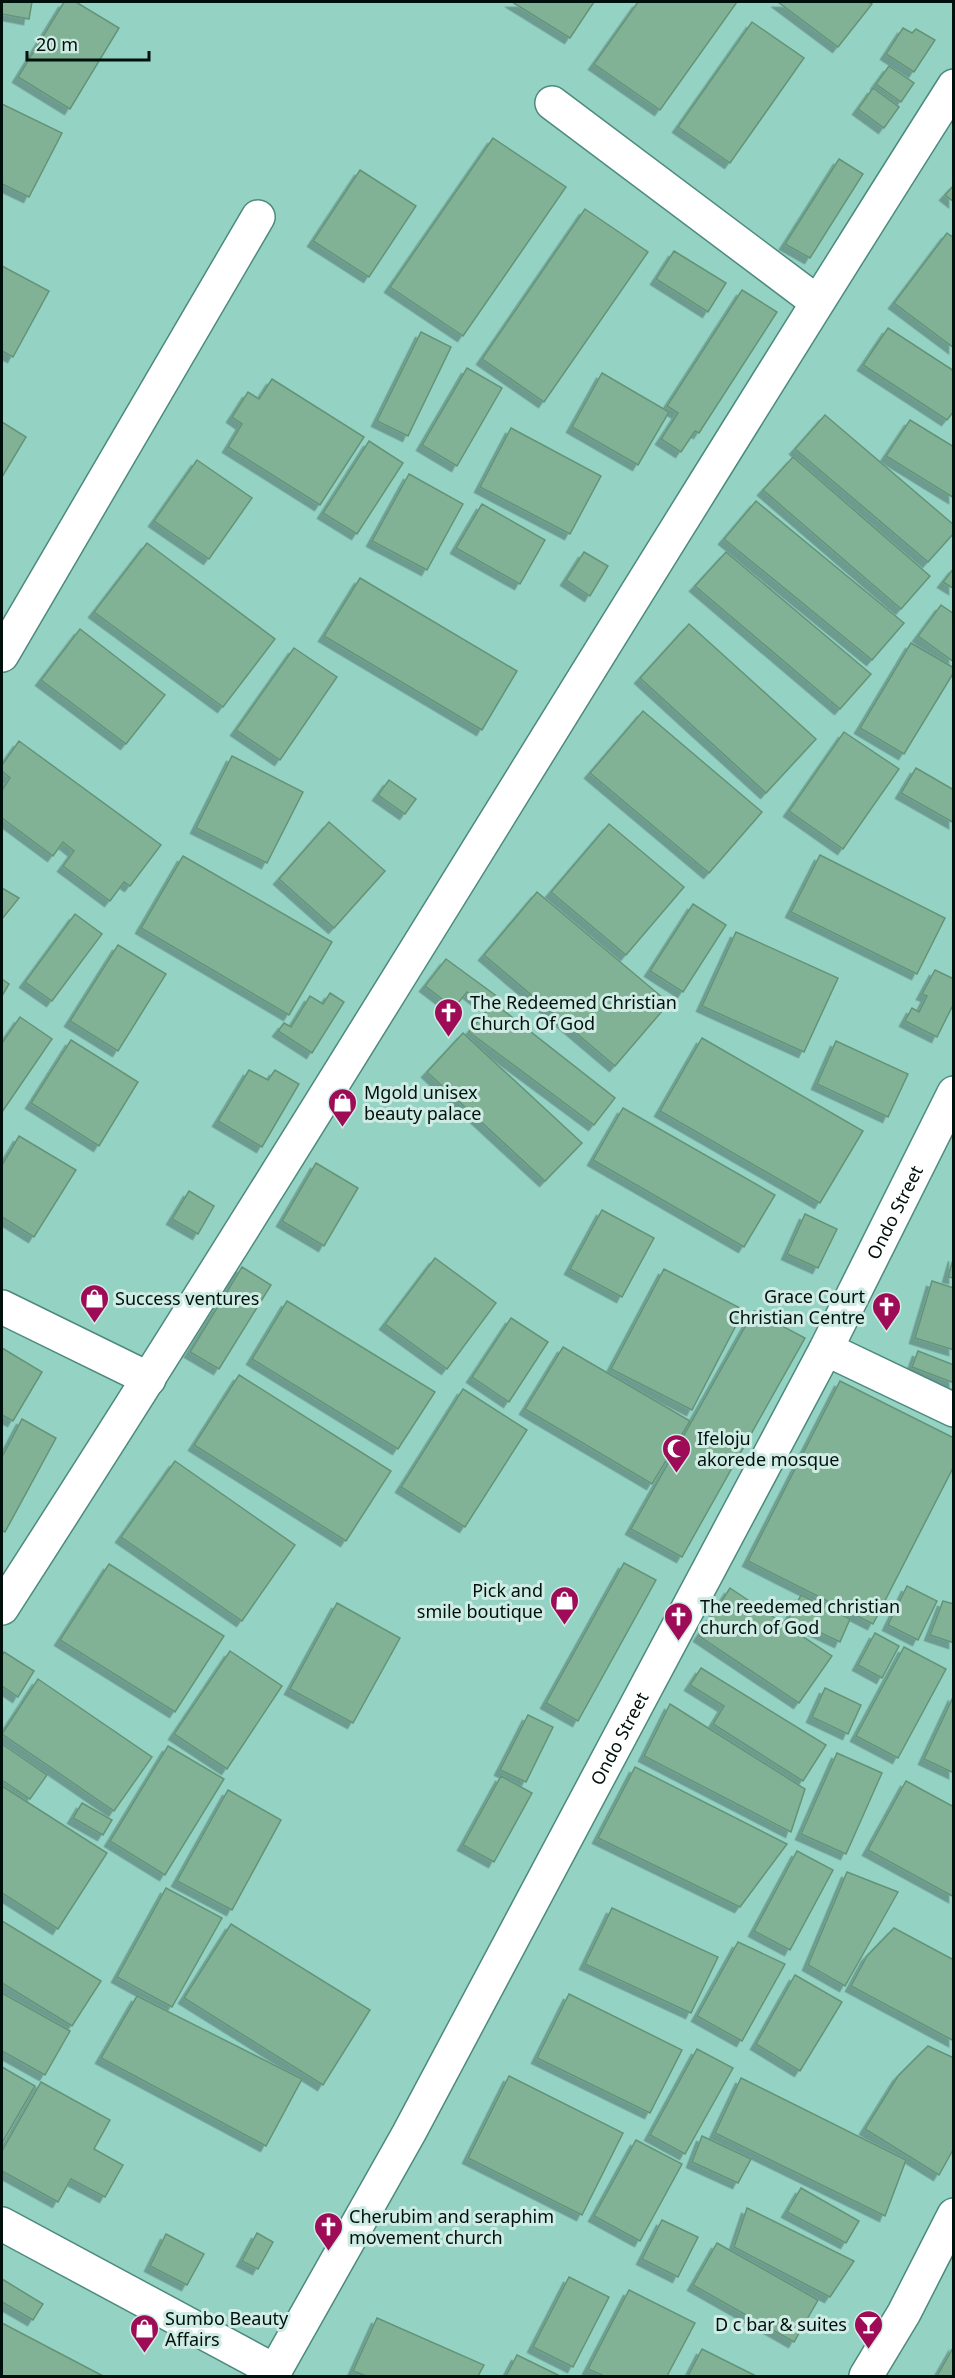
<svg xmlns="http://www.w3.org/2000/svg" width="955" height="2378" viewBox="0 0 955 2378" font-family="'Noto Sans',sans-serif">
  <defs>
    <filter id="shadow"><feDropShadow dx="-5.5" dy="5.5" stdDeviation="0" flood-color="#0004"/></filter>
  </defs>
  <rect width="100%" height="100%" fill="#94d3c4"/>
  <g fill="#81b295" stroke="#649478" stroke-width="1.5" filter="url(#shadow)">
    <path d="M2,2h30l-3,17 -27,-5z"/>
    <path d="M64,2h12l43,26 -49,81 -52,-32z"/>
    <path d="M512,2h82l-24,36z"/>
    <path d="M638,2h99l-77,108 -66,-46z"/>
    <path d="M778,2h90l4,2 -34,43z"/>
    <path d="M752,22l52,36 -74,105 -52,-36z"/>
    <path d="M903,28l9,5 4,-4 19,11 -21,32 -28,-18z"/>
    <path d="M889,66l25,17 -13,19 -25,-18z"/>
    <path d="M873,88l26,19 -15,21 -26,-19z"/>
    <path d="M2,104l60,29 -33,64 -27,-13z"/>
    <path d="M493,138l73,49 -103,149 -73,-49z"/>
    <path d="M839,159l24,15 -53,84 -25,-14z"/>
    <path d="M360,170l56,36 -47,71 -56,-36z"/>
    <path d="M954,185v17l-9,-7z"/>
    <path d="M585,209l63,43 -104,150 -62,-43z"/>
    <path d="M947,233l7,5v110l-60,-45z"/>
    <path d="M674,251l52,32 -18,29 -52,-33z"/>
    <path d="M2,266l47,25 -36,66 -11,-6z"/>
    <path d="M742,290l35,22 -78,121 -4,-2 -14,21 -20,-13 17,-26 -11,-7z"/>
    <path d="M888,328l66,43v40l-7,9 -84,-55z"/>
    <path d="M421,332l30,15 -43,89 -31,-15z"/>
    <path d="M467,368l35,20 -45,78 -35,-21z"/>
    <path d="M602,373l67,39 -31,53 -66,-38z"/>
    <path d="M272,379l92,58 -44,68 -92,-58 14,-23 -10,-7 16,-25 11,7z"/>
    <path d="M825,415l129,110v8l-26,29 -133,-113z"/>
    <path d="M910,420l44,27v51l-68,-42z"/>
    <path d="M2,422l24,15 -24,40z"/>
    <path d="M511,428l90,48 -31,58 -90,-47z"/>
    <path d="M369,441l34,22 -46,71 -34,-21z"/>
    <path d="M793,457l137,119 -29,33 -138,-119z"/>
    <path d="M197,460l55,38 -43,61 -55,-38z"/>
    <path d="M409,474l54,30 -36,66 -55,-29z"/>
    <path d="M756,501l148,122 -32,37 -148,-121z"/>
    <path d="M482,504l63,36 -25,44 -64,-36z"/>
    <path d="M147,543l128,96 -52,68 -129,-95z"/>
    <path d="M584,552l24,14 -18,30 -24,-16z"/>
    <path d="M726,552l145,122 -31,35 -145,-123z"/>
    <path d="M954,568v21l-11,-7z"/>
    <path d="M360,578l157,93 -35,59 -158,-94z"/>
    <path d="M941,605l13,9v48l-36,-26z"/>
    <path d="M689,624l127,115 -50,54 -126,-115z"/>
    <path d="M80,629l85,66 -39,49 -85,-64z"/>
    <path d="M911,643l43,25v4l-50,82 -44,-26z"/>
    <path d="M294,648l43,29 -57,83 -44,-30z"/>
    <path d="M643,711l119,101 -53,61 -119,-100z"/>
    <path d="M844,732l55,37 -56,80 -54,-38z"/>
    <path d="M19,741l142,104 -31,41 -6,-4 -14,19 -47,-35 11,-15 -11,-9 -10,14 -51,-38v-28l8,-12 -8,-7v-6z"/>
    <path d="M232,756l71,36 -36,71 -71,-35z"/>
    <path d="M916,768l38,22v33l-53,-30z"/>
    <path d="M389,780l27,19 -11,15 -27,-19z"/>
    <path d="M329,822l56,49 -51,57 -55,-49z"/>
    <path d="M609,824l75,63 -58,68 -75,-63z"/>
    <path d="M820,855l125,63 -28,56 -126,-62z"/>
    <path d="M183,856l149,86 -43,73 -148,-87z"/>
    <path d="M2,888l17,10 -17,21z"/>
    <path d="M537,892l132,111 -54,63 -131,-111z"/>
    <path d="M693,904l33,21 -43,67 -33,-21z"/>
    <path d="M75,914l27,20 -50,67 -27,-19z"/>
    <path d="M736,932l102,46 -34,74 -102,-46z"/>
    <path d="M118,945l48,29 -48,77 -48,-30z"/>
    <path d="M446,959l49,36 -9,11 -19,-14 -13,16 -29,-22z"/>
    <path d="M935,970l19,9v24l-17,34 -32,-16 7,-13 7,4 8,-16 -5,-2z"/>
    <path d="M2,979l7,5 -7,12z"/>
    <path d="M330,993l14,9 -32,51 -34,-22 6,-8 7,4 19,-31 13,8z"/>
    <path d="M494,1003l121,95 -21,27 -125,-93z"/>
    <path d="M20,1017l32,22 -50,73v-69z"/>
    <path d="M463,1033l119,110 -37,38 -118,-109z"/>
    <path d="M702,1038l161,93 -43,72 -160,-92z"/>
    <path d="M71,1040l67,42 -39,64 -68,-43z"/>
    <path d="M836,1041l72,33 -20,43 -71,-33z"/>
    <path d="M249,1070l19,10 7,-10 24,14 -37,63 -44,-26z"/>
    <path d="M623,1108l152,87 -31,52 -151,-87z"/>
    <path d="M19,1136l57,34 -42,67 -32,-20v-52z"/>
    <path d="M316,1163l42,25 -34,58 -42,-25z"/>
    <path d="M189,1191l25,15 -16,28 -26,-15z"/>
    <path d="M602,1210l52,28 -32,59 -52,-28z"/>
    <path d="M805,1214l32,15 -19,39 -31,-14z"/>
    <path d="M954,1256v22l-6,-1z"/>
    <path d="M435,1258l61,45 -49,66 -62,-45z"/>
    <path d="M242,1267l29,18 -52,84 -29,-17z"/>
    <path d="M664,1269l80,41 -52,100 -81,-41z"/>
    <path d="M932,1281l22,7v62l-39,-12z"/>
    <path d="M287,1301l148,91 -37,57 -146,-90z"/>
    <path d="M754,1311l51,27 -123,219 -51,-28z"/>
    <path d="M511,1318l37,24 -39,60 -37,-25z"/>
    <path d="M563,1347l127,74 -38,63 -127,-75z"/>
    <path d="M2,1348l40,24 -29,49 -11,-6z"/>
    <path d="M918,1351l36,14v18l-42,-16z"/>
    <path d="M239,1375l152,96 -45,70 -152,-96z"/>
    <path d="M840,1381l114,57v28l-81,158 -125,-63z"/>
    <path d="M463,1389l64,41 -62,97 -64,-40z"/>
    <path d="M22,1419l34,19 -51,94 -3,-2v-73z"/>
    <path d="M175,1461l120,84 -53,76 -121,-84z"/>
    <path d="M624,1563l32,17 -78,141 -32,-18z"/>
    <path d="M109,1564l115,72 -49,76 -115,-72z"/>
    <path d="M907,1586l30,15 -19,39 -30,-15z"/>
    <path d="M730,1588l102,68 -33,47 -100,-67z"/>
    <path d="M801,1595l49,24 -10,23 -51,-24z"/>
    <path d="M943,1601l11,3v39l-24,-8z"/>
    <path d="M337,1603l63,35 -47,85 -63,-34z"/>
    <path d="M875,1633l24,13 -17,32 -24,-13z"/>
    <path d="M904,1647l42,22 -48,89 -42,-22z"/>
    <path d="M230,1651l52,35 -55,83 -53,-35z"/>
    <path d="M4,1652l30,19 -16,26 -16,-11v-30z"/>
    <path d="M701,1668l125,77 -23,36 -90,-57 11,-18 -34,-21z"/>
    <path d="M38,1679l114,78 -38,54 -112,-77z"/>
    <path d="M825,1688l36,17 -13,29 -36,-17z"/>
    <path d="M954,1695v78l-30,-14z"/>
    <path d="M670,1704l135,85 -14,43 -147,-76z"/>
    <path d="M528,1715l25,12 -27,55 -26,-12z"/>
    <path d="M2,1744l45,31 -17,24 -28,-19z"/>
    <path d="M168,1746l56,33 -59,96 -55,-34z"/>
    <path d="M837,1753l45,20 -36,81 -45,-20z"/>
    <path d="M635,1767l152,77 -47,63 -142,-69z"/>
    <path d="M501,1776l31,17 -38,69 -31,-17z"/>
    <path d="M906,1781l48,26v90l-86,-47z"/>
    <path d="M2,1786l105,67 -49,76 -56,-36z"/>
    <path d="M228,1790l53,30 -49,90 -55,-29z"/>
    <path d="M82,1803l30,17 -9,15 -30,-17z"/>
    <path d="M797,1851l36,19 -43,80 -36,-19z"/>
    <path d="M847,1872l51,20 -53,94 -37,-21z"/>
    <path d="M166,1888l56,30 -50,89 -55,-30z"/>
    <path d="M612,1908l106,49 -27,56 -106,-49z"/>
    <path d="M2,1921l99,60 -29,45 -70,-43z"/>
    <path d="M231,1924l139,86 -47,75 -139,-87z"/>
    <path d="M894,1928l60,32v81l-103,-55 16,-30z"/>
    <path d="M738,1942l47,22 -43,77 -45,-25z"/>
    <path d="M795,1975l47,27 -42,69 -44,-27z"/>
    <path d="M2,1993l68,38 -25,44 -43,-24z"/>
    <path d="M569,1994l113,56 -32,63 -113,-55z"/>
    <path d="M137,1996l165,83 -36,67 -165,-88z"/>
    <path d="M928,2046l26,12v90l-15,27 -74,-46 33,-53z"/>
    <path d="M697,2049l36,19 -48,86 -35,-19z"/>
    <path d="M2,2067l33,19 -33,57z"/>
    <path d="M509,2076l114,57 -41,82 -114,-57z"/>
    <path d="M741,2078l165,82 -21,56 -170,-83z"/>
    <path d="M41,2082l69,38 -16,29 29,16 -18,32 -34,-18 -13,23 -56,-31v-20z"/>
    <path d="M702,2136l49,23 -13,24 -46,-21z"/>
    <path d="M636,2140l46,24 -42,77 -46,-25z"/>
    <path d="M801,2188l58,33 -13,22 -59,-31z"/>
    <path d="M747,2208l107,53 -24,36 -96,-50z"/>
    <path d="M662,2220l36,17 -20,40 -36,-18z"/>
    <path d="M257,2233l16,9 -15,27 -16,-8z"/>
    <path d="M166,2234l38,20 -17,31 -37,-19z"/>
    <path d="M717,2243l101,57 -24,42 -101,-57z"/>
    <path d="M569,2277l40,20 -36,70 -40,-20z"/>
    <path d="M2,2279l41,25 -10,16 -31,-18z"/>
    <path d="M629,2290l66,33 -28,53h-63l-16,-7z"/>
    <path d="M377,2318l107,47 -6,11h-112l-13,-5z"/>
    <path d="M2,2323l101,53h-101z"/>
    <path d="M954,2346v30h-17z"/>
    <path d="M702,2349l54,27h-68z"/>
    <path d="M517,2355l43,21h-54z"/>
  </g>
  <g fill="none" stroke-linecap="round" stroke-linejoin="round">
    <defs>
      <g id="minor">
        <path d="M552,103l265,199"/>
        <path d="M2,655l256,-438"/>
        <path d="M2,1307l147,72"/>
        <path d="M826,1349l128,61"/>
        <path d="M2,1608c324,-503 631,-1017 952,-1522"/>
        <path d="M2,2224l273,147"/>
        <path id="s1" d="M272,2376l137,-243 417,-784 128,-256"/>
        <path d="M866,2376l38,-63 50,-98"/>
      </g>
    </defs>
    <use href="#minor" stroke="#4d8a7d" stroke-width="36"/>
    <use href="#minor" stroke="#fff" stroke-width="33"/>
  </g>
  <defs>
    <symbol id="church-pin" viewBox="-11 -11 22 30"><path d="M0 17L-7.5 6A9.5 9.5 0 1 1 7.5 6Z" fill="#9e0c57" stroke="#ceece4"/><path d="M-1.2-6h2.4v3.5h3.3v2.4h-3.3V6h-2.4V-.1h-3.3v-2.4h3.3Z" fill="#fff"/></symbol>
    <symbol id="shop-pin" viewBox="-11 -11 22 30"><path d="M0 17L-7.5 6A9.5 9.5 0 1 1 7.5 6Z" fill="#9e0c57" stroke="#ceece4"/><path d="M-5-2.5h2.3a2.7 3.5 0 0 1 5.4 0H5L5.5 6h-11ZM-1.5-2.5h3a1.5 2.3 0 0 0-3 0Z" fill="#fff"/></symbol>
    <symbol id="mosque-pin" viewBox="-11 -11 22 30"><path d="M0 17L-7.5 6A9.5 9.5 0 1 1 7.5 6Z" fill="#9e0c57" stroke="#ceece4"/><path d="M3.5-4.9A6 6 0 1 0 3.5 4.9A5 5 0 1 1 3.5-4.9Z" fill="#fff"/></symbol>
    <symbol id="bar-pin" viewBox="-11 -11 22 30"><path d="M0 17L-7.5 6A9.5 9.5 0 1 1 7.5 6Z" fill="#9e0c57" stroke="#ceece4"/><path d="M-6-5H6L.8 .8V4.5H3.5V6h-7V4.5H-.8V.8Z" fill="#fff"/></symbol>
  </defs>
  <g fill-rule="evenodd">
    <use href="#church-pin" x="432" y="996" width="33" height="45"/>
    <use href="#shop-pin" x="326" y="1086" width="33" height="45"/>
    <use href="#shop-pin" x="78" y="1282" width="33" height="45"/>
    <use href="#church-pin" x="870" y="1290" width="33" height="45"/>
    <use href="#mosque-pin" x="660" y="1432" width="33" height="45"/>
    <use href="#shop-pin" x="548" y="1584" width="33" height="45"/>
    <use href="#church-pin" x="662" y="1600" width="33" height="45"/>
    <use href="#church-pin" x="312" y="2210" width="33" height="45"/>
    <use href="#bar-pin" x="852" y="2308" width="33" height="45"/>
    <use href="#shop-pin" x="128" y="2312" width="33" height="45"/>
  </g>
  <g text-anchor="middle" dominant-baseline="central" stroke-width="6" stroke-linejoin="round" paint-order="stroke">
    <g font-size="18" fill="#00100c" stroke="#ceece4" text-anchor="start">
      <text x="470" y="1002">The Redeemed Christian<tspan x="470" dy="21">Church Of God</tspan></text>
      <text x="364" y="1092">Mgold unisex<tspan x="364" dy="21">beauty palace</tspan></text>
      <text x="865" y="1296" text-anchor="end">Grace Court<tspan x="865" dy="21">Christian Centre</tspan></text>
      <text x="115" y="1298">Success ventures</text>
      <text x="697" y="1438">Ifeloju<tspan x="697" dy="21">akorede mosque</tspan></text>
      <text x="543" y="1590" text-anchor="end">Pick and<tspan x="543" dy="21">smile boutique</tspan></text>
      <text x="700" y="1606">The reedemed christian<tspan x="700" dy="21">church of God</tspan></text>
      <text x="349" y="2216">Cherubim and seraphim<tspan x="349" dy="21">movement church</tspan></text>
      <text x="165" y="2318">Sumbo Beauty<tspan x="165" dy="21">Affairs</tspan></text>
      <text x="847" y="2324" text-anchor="end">D c bar &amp; suites</text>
    </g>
    <g font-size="18" fill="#00100c" stroke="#ceece4">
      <text stroke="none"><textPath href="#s1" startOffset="1320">Ondo Street</textPath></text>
      <text stroke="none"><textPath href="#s1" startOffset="726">Ondo Street</textPath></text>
    </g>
  </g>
  <rect width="955" height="2378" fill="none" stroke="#00100c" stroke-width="6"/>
  <path d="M27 51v9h122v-9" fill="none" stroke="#00100c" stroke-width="3"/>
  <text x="36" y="51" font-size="18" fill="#00100c" stroke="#ceece4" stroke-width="4.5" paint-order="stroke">20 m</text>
</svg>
